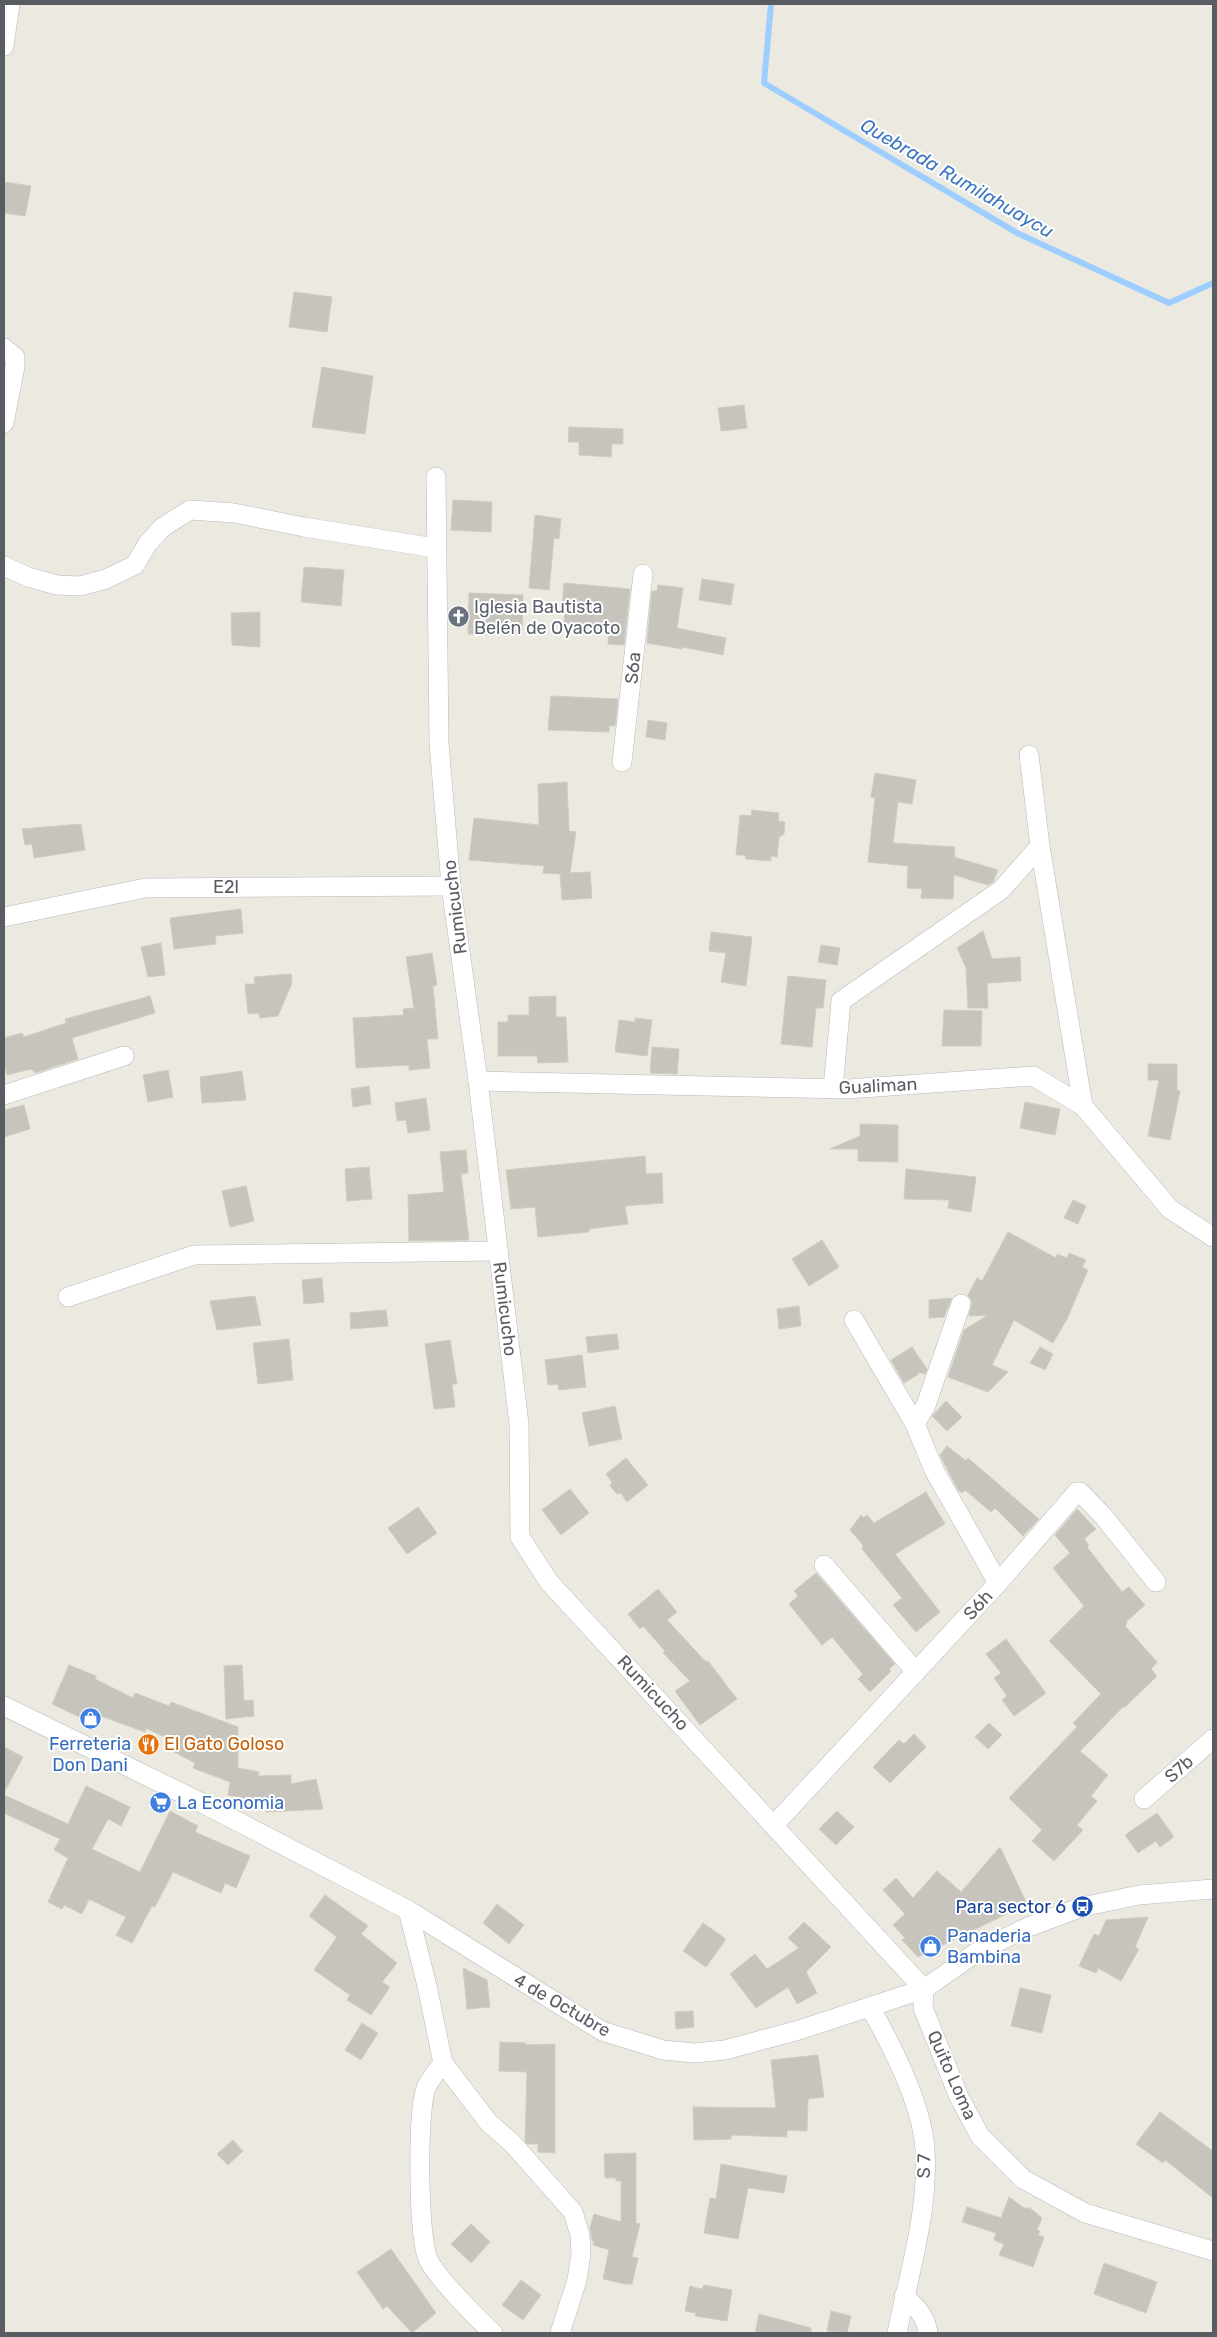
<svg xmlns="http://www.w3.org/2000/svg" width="1217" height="2337" viewBox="0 0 1217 2337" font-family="Rubik,sans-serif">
  <rect width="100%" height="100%" fill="#eceae0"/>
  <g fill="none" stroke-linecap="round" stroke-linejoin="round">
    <path stroke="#9dceff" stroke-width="6" d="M771,4l-7,79 253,150 152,70 44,-20"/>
  </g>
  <g fill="#c7c4bd" stroke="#d1ccbe">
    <path d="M4,182l27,4 -6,30 -21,-3z"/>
    <path d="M294,292l38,5 -5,35 -38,-5z"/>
    <path d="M322,367l51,9 -8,58 -53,-7z"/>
    <path d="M744,405l3,23 -26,3 -3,-23z"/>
    <path d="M569,427l54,2v15h-11l-1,13 -32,-2v-13h-11z"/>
    <path d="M453,500l39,2 -1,30 -40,-2z"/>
    <path d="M535,515l26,4 -2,20 -5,-1 -5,52 -20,-2z"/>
    <path d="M304,567l40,3 -3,36 -40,-4z"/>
    <path d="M702,579l32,5 -3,21 -32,-5z"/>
    <path d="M564,583l66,6 -6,56 -16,-1 1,-13 -34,-3v-3l-11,-2 1,-12 -3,-2z"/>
    <path d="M658,585l25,3 -6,40 49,10 -3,17 -41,-8v2l-35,-6 5,-52h5z"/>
    <path d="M469,593l54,2 -1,40 -54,-1z"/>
    <path d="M260,612v35l-28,-2 -1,-32z"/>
    <path d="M551,696l67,3 -3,27h-6v6l-61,-2z"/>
    <path d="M648,720l19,3 -2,17 -19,-3z"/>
    <path d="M875,773l41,7 -4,24 -14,-2 -5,41 62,4 -1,10 44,13 -5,12 -5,3 -34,-10 -1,24 -32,-1 1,-9 -15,-1 1,-22 -40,-4 7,-64 -4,-1z"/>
    <path d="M567,782l2,49 7,1 -6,41 20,-1 2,26 -30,2 -2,-26 -17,-1 1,-7 -75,-6 5,-42 65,7 -1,-41z"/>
    <path d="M752,810l27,3 -1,8 7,1 -1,12 -5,3 -2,20 -6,-1v5l-25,-2 -1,-4h-9l4,-40 11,1z"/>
    <path d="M81,824l4,26 -51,8 -2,-14 -7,1 -3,-16z"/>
    <path d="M241,909l2,24 -28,3 1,8 -42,5 -4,-31z"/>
    <path d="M983,931l9,28 28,-2 1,24 -34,2 1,25h-20l-2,-40 -9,-20z"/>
    <path d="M711,932l41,5 -6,49 -25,-4 5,-29 -17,-2z"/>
    <path d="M161,943l4,32 -17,2 -7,-30z"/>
    <path d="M821,945l19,3 -3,17 -19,-3z"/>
    <path d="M432,953l5,32 -4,1 5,53h-11l3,29 -21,2v-5l-53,3 -3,-50 51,-3 -1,-6 11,-1 -8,-51z"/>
    <path d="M291,974l1,9 -14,33 -18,2 -1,-5 -11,1 -3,-30h10l-1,-7z"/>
    <path d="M788,976l38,4 -3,28h-7l-4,39 -31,-3z"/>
    <path d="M150,996l5,17 -83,25 6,21 -43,14 -4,-4 -24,6 -3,-13v-24l18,-5 2,4 42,-14 -1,-4z"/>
    <path d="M556,996v21h10l2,45 -30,1 -1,-7h-39v-34h10v-7h21v-18z"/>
    <path d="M944,1010l38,1 -1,35h-39z"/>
    <path d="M635,1018l17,2 -5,36 -32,-4 4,-32 16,2z"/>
    <path d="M652,1047l27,2 -2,25 -27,-1z"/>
    <path d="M1148,1064h29v26l3,1 -10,49 -22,-4 11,-56h-11z"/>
    <path d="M168,1070l5,27 -25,5 -5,-27z"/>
    <path d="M242,1071l4,29 -44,3 -2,-26z"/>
    <path d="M369,1086l2,18 -18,3 -2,-18z"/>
    <path d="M426,1098l4,32 -22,3 -2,-13 -9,1 -2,-18z"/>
    <path d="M1025,1102l35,7 -5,26 -35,-7z"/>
    <path d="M24,1105l6,24 -26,8v-27z"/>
    <path d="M860,1124l38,1v37l-40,-1v-12h-28l30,-13z"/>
    <path d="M466,1150l2,23 -7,1 8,66 -60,1 -1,-46 36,-3 -4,-40z"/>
    <path d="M645,1156l1,18 16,-1 1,30 -38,3 3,18 -39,5v3l-51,5 -3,-30 -24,2 -5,-39z"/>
    <path d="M369,1167l3,32 -25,2 -2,-32z"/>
    <path d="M906,1169l70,8 -5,35 -23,-4 1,-8 -45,-1z"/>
    <path d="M246,1186l8,35 -24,6 -8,-36z"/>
    <path d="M1073,1200l13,6 -8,18 -14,-6z"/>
    <path d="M1008,1232l48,26 1,-4 10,4 2,-5 17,7 -4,7 6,3 -21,49 -14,24 -39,-23 -22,45 16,7 -20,20 -40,-15 16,-47 24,-15 -19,1 3,-14 -4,-7 9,-17 5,3z"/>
    <path d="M822,1240l17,27 -30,19 -17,-27z"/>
    <path d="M322,1278l2,24 -20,2 -2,-24z"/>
    <path d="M255,1296l6,29 -44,5 -7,-29z"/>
    <path d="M952,1298l-8,19 -15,1v-18z"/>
    <path d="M799,1306l2,20 -22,3 -2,-20z"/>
    <path d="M386,1310l2,16 -37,3 -1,-16z"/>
    <path d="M617,1334l2,15 -31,4 -2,-16z"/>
    <path d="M289,1339l4,41 -35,4 -5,-41z"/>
    <path d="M450,1340l7,44h-5l3,23 -21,2 -9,-65z"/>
    <path d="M912,1347l15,22 -2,5 -8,-2 2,2 -15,9 -13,-23z"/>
    <path d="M1040,1347l13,7 -8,16 -15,-7z"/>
    <path d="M582,1355l4,32 -27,3 -1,-6 -10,1 -3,-25z"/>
    <path d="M946,1401l16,16 -15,14 -15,-15z"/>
    <path d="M615,1406l7,33 -33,7 -7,-33z"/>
    <path d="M947,1446l19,15 2,-3 71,61 -16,17 -28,-28 -4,4 -26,-22 -3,3 -4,-3 -18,-35z"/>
    <path d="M626,1458l22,27 -21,17 -6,-9 -4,1 -7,-8 2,-4 -6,-8z"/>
    <path d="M570,1489l19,24 -28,22 -19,-25z"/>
    <path d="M926,1492l19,32 -50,30 45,58 -24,20 -23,-27 9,-7 -40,-49 1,-4 -13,-15 11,-15 2,3 4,-3 7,8z"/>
    <path d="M418,1507l19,26 -30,21 -19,-26z"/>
    <path d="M1077,1509l19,20 -12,10 5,6 -2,2 35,45 7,-5 16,18 -19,17 1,2 -2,2 32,36 -6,7 6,7 -33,32 -1,-1 -43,44 28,24 -17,21 6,5 -20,24 6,5 -29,31 -22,-20 10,-11 -33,-32 68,-71 -4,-4 28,-29 -52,-53 35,-35 -31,-38 17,-15 -15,-18z"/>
    <path d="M816,1573l79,91 -6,5 2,2 -21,21 -12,-13 5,-5 -31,-37 -10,8 -33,-41 9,-8 -4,-5z"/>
    <path d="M658,1589l19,23 -10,8 39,42 2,-1 29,38 -37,26 -25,-34 15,-10 -27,-28 2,-2 -22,-25 -3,3 -12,-15z"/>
    <path d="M1006,1639l40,54 -32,23 -12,-16 5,-4 -13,-18 7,-5 -15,-19z"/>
    <path d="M69,1665l27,11 -1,3 38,19 2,-5 34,13 2,-4 67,25v41l21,4 -1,4 33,-1v9l25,-5 7,30 -57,3 -1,-10 -37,-7 2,-13 -37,-14 2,-5 -21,-11 4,-8 -32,-16 -1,4 -44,-16 -5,9 -44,-21z"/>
    <path d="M242,1665l2,36 9,-1 1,16 -28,3 -2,-53z"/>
    <path d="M989,1723l13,12 -14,14 -13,-12z"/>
    <path d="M914,1734l12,13 -36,36 -17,-16 26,-27 5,4z"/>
    <path d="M4,1747l19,10 -19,36z"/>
    <path d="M86,1786l44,21 -9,19 -13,-7 -16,30 48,23 30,-61 28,15 -3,6 55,24 -14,32 -11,-5 -4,10 -48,-21 -18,35 -3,-1 -20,37 -16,-8 10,-18 -37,-18 -7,15 -18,-9 -2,4 -14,-7 20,-44 -14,-8 6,-11 -56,-26v-18l64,29z"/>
    <path d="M837,1811l17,16 -18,18 -17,-16z"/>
    <path d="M1157,1813l17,24 -14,10 -4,-6 -18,12 -13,-18z"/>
    <path d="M1000,1847l27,57 -109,53 -16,-17 3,-2 -12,-13 12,-11 -22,-24 13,-12 17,20 24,-27 24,21z"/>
    <path d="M325,1895l43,31 -7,8 36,29 -15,19 8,5 -19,28 -24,-15 3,-5 -36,-25 23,-33 -28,-21z"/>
    <path d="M497,1904l27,21 -15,19 -26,-21z"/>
    <path d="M1148,1917l-13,30 4,2 -18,32 -23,-13 -2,5 -17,-7 15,-32 5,2 7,-16z"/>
    <path d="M804,1922l27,25 -25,25 11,21 -20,11 -9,-17 -32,21 -26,-34 25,-20 12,15 32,-21 -11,-10z"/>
    <path d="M703,1923l23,16 -20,28 -23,-16z"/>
    <path d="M463,1968l24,12 3,27 -23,2z"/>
    <path d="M1020,1988l31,7 -9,38 -31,-7z"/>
    <path d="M693,2011l1,16 -18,2 -1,-17z"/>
    <path d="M362,2023l16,10 -17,27 -16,-10z"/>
    <path d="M500,2042l26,1v2l29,-1v109l-17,-1v-8h-11l-2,-3 2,-69 -28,-1z"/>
    <path d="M818,2055l6,42 -16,2 -1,32 -20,-1v7l-56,-2v4l-37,1 -1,-33 83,1 -5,-48z"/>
    <path d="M1160,2112l53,39v47l-48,-38 -2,3 -27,-19z"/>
    <path d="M233,2140l10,11 -15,14 -11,-11z"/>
    <path d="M636,2153v70l4,1 -8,33 6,1 -6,26h-7l-22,-5 6,-29 -16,-5 1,-4h-2l-2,-13 4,-14 27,8v-41h-5v-3h-11l-1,-24z"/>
    <path d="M721,2164l66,12 -3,17 -36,-5 -10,51 -34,-6 6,-35 6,1z"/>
    <path d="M1009,2197l15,11h6l12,10 -5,12 3,1 -2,4 6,2 -11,30 -34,-12 5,-11 -10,-4 2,-7 -34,-11 5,-15 34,11z"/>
    <path d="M471,2224l19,18 -19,21 -20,-19z"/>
    <path d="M391,2249l45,64 -24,20 -25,-27 -4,3 -26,-37z"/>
    <path d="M1104,2263l53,19 -11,31 -52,-19z"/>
    <path d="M521,2280l20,15 -18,25 -21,-15z"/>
    <path d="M704,2285l28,5 -5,31 -32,-5 1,-3 -11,-2 5,-25 12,3z"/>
    <path d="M831,2311l20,5 -4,17 -20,-2z"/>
    <path d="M759,2314l52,14v5h-56z"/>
  </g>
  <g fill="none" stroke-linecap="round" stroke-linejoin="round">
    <defs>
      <g id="street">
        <path d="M4,46l6,-42"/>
        <path d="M4,348l11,9v10l-11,56"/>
        <path d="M436,477l3,266 12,143 27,195 41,343 1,113 29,45 375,407 -1,19 36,89 21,39 43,43 62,34 128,38"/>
        <path d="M4,566l24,11 29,8 23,1 26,-7 29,-14 13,-22 15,-16 27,-17 44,3 70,14 131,21"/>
        <path d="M1029,755l11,91 43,260"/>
        <path d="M622,762l21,-188"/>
        <path d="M4,917l141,-29 306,-2"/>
        <path d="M478,1081l370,8 185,-13 50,30 87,103 43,28"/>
        <path d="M833,1089l8,-88 160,-111 39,-44"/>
        <path d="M4,1095l120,-39"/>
        <path d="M68,1297l126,-42 303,-4"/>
        <path d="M915,1424l11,-19 35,-101"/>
        <path d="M824,1565l92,107"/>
        <path d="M998,1583l79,-91h3l24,25 52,65"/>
        <path d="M4,1706l200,98 204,106 194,121 61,19 31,3 31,-3 74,-20 125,-41 53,-37 51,-25 54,-20 57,-12 74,-6"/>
        <path d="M1144,1799l69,-60"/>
        <path d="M774,1825l224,-242 -64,-113 -19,-46 -61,-104"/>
        <path d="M408,1910l19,76 16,77c-6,8 -13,16 -17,25 -9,24 -8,148 2,171 8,18 50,60 65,74"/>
        <path d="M870,2007c21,37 52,98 55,142 4,61 -16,125 -28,184"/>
        <path d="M443,2063l46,60 23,20 61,69 7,23 1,19 -4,26 -17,53"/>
        <path d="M904,2296c13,12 22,20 24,37"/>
      </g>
    </defs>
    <use href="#street" stroke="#b6b8bd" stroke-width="20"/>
    <use href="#street" stroke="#fff" stroke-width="19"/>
  </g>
  <defs>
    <symbol id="church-disc" viewBox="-11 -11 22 22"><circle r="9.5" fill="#6b7280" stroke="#fff"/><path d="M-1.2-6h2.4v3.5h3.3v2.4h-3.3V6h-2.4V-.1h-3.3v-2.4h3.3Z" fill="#fff"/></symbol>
    <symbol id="shop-disc" viewBox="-11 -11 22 22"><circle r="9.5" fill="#3f7fe0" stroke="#fff"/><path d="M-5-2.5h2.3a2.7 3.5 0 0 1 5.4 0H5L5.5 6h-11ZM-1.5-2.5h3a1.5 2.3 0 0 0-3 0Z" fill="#fff"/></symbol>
    <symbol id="restaurant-disc" viewBox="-11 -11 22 22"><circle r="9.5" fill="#e8710a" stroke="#fff"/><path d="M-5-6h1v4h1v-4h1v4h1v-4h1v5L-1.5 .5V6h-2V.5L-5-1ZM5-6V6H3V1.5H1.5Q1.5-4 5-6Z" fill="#fff"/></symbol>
    <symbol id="supermarket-disc" viewBox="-11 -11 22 22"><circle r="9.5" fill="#3f7fe0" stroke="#fff"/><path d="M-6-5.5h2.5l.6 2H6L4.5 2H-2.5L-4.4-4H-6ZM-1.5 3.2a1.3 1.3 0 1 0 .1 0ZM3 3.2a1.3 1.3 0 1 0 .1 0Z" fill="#fff"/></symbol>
    <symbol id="bus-disc" viewBox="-11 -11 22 22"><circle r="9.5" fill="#1a4fb4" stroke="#fff"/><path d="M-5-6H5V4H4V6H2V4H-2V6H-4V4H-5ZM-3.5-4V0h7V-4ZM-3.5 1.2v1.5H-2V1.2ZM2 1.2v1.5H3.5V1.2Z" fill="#fff"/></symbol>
  </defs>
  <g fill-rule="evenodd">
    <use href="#church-disc" x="446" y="604" width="25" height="25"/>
    <use href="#shop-disc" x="78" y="1706" width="25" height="25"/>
    <use href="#restaurant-disc" x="136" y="1732" width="25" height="25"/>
    <use href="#supermarket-disc" x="148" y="1790" width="25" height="25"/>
    <use href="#bus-disc" x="1070" y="1894" width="25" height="25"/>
    <use href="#shop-disc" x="918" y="1934" width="25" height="25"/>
  </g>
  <g text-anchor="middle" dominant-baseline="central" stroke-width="4" stroke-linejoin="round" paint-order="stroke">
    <g font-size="18" fill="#5b616d" stroke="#fff" text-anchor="start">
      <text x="474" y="607">Iglesia Bautista<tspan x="474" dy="21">Belén de Oyacoto</tspan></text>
    </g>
    <g font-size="18" fill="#595c62" stroke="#fff">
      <text transform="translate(633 668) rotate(-84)">S6a</text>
      <text x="226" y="887">E2l</text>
      <text transform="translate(455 907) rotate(-97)">Rumicucho</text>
      <text transform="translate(878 1086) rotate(-3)">Gualiman</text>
      <text transform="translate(505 1309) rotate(83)">Rumicucho</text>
      <text transform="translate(978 1605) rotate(-47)">S6h</text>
      <text transform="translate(653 1693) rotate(47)">Rumicucho</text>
      <text transform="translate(1179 1769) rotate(-41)">S7b</text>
      <text transform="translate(562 2005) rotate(30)">4 de Octubre</text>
      <text transform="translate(952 2075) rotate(66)">Quito Loma</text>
      <text transform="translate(924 2166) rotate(-89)">S 7</text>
    </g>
    <g font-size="18" fill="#366cbe" stroke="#fff" text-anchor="start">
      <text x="90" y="1744" text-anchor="middle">Ferreteria<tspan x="90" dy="21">Don Dani</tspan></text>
      <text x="177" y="1803">La Economia</text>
      <text x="947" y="1936">Panaderia<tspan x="947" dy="21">Bambina</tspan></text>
    </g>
    <g font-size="18" fill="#c56008" stroke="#fff" text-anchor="start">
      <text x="164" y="1744">El Gato Goloso</text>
    </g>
    <g font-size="18" fill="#164399" stroke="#fff" text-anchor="end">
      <text x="1066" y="1907">Para sector 6</text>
    </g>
    <g font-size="19" font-style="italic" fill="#3e77c4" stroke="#fff">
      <text transform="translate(957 178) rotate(30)">Quebrada Rumilahuaycu</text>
    </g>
  </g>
  <rect width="1217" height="2337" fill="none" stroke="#595c62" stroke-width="10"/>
</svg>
